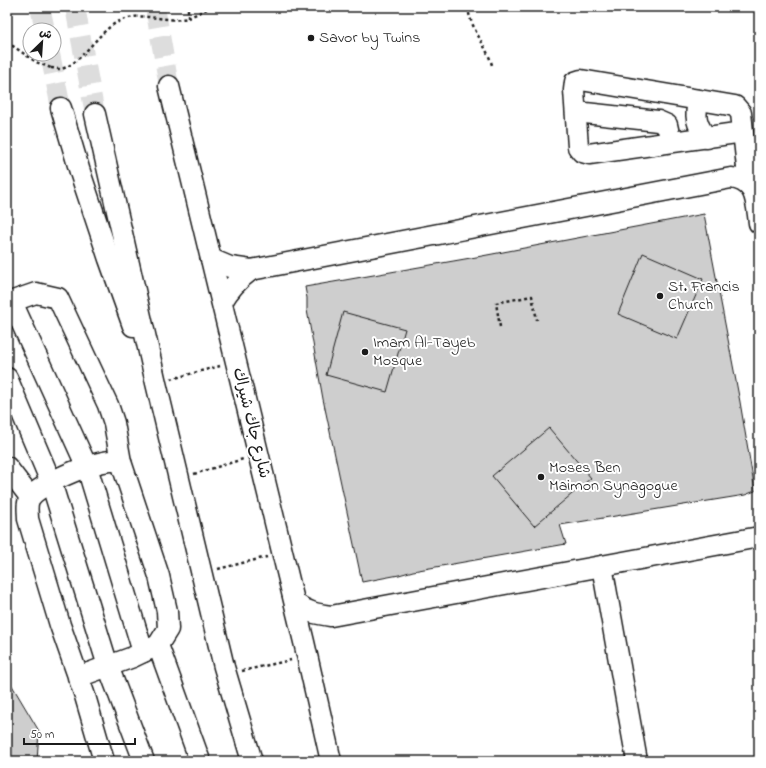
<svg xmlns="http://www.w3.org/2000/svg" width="766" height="768" viewBox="0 0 766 768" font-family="'Indie Flower','Playpen Sans Arabic',sans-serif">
  <rect width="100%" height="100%" fill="#fff"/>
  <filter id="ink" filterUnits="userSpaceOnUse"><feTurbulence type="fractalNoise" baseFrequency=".025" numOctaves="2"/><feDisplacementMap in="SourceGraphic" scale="8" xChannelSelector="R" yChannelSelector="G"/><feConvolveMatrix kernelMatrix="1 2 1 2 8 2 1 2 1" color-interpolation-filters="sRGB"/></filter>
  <g filter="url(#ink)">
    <g fill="#cecece" stroke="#1c1c1c">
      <path d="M704,214l36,188 15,89 -10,4 -185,30 6,19 -153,27 -14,4 -37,7 -39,-183 -16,-89v-12l-2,-11 177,-31z"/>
      <path d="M643,253l60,26 -26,60 -59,-25z"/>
      <path d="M343,312l62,17 -18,63 -61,-17z"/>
      <path d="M549,428l42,50 -57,48 -42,-50z"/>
      <path d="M7,677l32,54 -2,30h-30z"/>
    </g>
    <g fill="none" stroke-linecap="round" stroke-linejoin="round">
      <g stroke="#ddd" stroke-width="20" stroke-dasharray="20 10" stroke-linecap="butt">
        <path d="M40,7l5,23"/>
        <path d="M75,7l20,107"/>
        <path d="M155,7l14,79"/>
        <path d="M50,54l11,54"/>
      </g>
      <defs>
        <g id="minor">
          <path d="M169,86l135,556 27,119"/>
          <path d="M699,100c-5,15 -3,25 8,38"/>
          <path d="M61,108l19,64 29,87 24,67"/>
          <path d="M576,112l82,9 9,4 4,17"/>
          <path d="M95,114l61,269 68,284 28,94"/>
          <path d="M743,132l-154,22 -7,-2 -4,-5 -4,-57 1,-8 6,-2 154,26 6,7 8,73"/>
          <path d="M211,259l19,8 21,3 480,-92c26,3 25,24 28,45"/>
          <path d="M12,302l75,165 56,185"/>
          <path d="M222,302c7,-13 17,-23 29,-32"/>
          <path d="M7,303l29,-10 22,5 50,107 6,18 7,39"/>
          <path d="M7,378l44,104 57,184 36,95"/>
          <path d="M7,467l23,30"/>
          <path d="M602,566l35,195"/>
          <path d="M295,603c11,9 22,11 36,13l428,-79"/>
          <path d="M158,645l42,116"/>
          <path d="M78,677l55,-20 25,-12 10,-16 -1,-18 -8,-35 -38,-114c-14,-8 -83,22 -91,36 -4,6 -2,14 -2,21l32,106 25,71 19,65"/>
        </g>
      </defs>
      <use href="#minor" stroke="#1c1c1c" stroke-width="23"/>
      <g stroke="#1c1c1c" stroke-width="2.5" stroke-dasharray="3 3" stroke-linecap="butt">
        <path d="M277,7l11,2 7,-2"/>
        <path d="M468,7c2,22 18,37 24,58"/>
        <path d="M188,18l23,-11"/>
        <path d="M188,18v-11"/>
        <path d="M7,42l29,20 15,6"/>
        <path d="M500,327l-4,-24 36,-7 5,24"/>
        <path d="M171,379l49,-13"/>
        <path d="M194,474l49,-15"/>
        <path d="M218,569l49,-12"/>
        <path d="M242,671l49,-11"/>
      </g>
      <use href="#minor" stroke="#fff" stroke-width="20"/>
      <path stroke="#1c1c1c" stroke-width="2.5" stroke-dasharray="3 3" stroke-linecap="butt" d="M51,68c3,0 6,1 9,1 19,-2 38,-37 56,-46 22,-11 31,-5 53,-4 6,1 13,0 19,-1"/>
    </g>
  </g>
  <g fill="#1c1c1c" stroke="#fff" stroke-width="1.5">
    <circle cx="311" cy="38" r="4"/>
    <circle cx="660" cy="296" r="4"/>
    <circle cx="365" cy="352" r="4"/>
    <circle cx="541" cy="477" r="4"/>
  </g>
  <g text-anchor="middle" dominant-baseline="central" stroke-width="4" stroke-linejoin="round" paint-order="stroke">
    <g font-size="16" fill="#1c1c1c" stroke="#fff" text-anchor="start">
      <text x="319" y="38">Savor by Twins</text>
      <text x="668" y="287">St. Francis<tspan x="668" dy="18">Church</tspan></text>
      <text x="373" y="343">Imam Al-Tayeb<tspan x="373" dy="18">Mosque</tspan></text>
      <text x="549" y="468">Moses Ben<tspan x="549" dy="18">Maimon Synagogue</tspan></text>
    </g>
    <g font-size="16" fill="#1c1c1c" stroke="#fff">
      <text transform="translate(251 423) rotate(76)">شارع جاك شيراك</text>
    </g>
  </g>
  <rect width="766" height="768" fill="none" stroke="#fff" stroke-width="24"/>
  <rect x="12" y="12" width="742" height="744" fill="none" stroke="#1c1c1c" stroke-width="1.5" filter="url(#ink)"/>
  <g transform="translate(42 42) rotate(25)"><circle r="19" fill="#ffffff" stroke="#a4a4a4"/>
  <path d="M0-3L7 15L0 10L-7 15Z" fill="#1c1c1c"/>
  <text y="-6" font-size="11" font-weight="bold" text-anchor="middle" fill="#1c1c1c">ش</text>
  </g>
  <path d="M24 738v6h111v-6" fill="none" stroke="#1c1c1c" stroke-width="2"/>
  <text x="30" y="738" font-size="12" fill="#1c1c1c" stroke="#ffffff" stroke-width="3" paint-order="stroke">50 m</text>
</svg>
